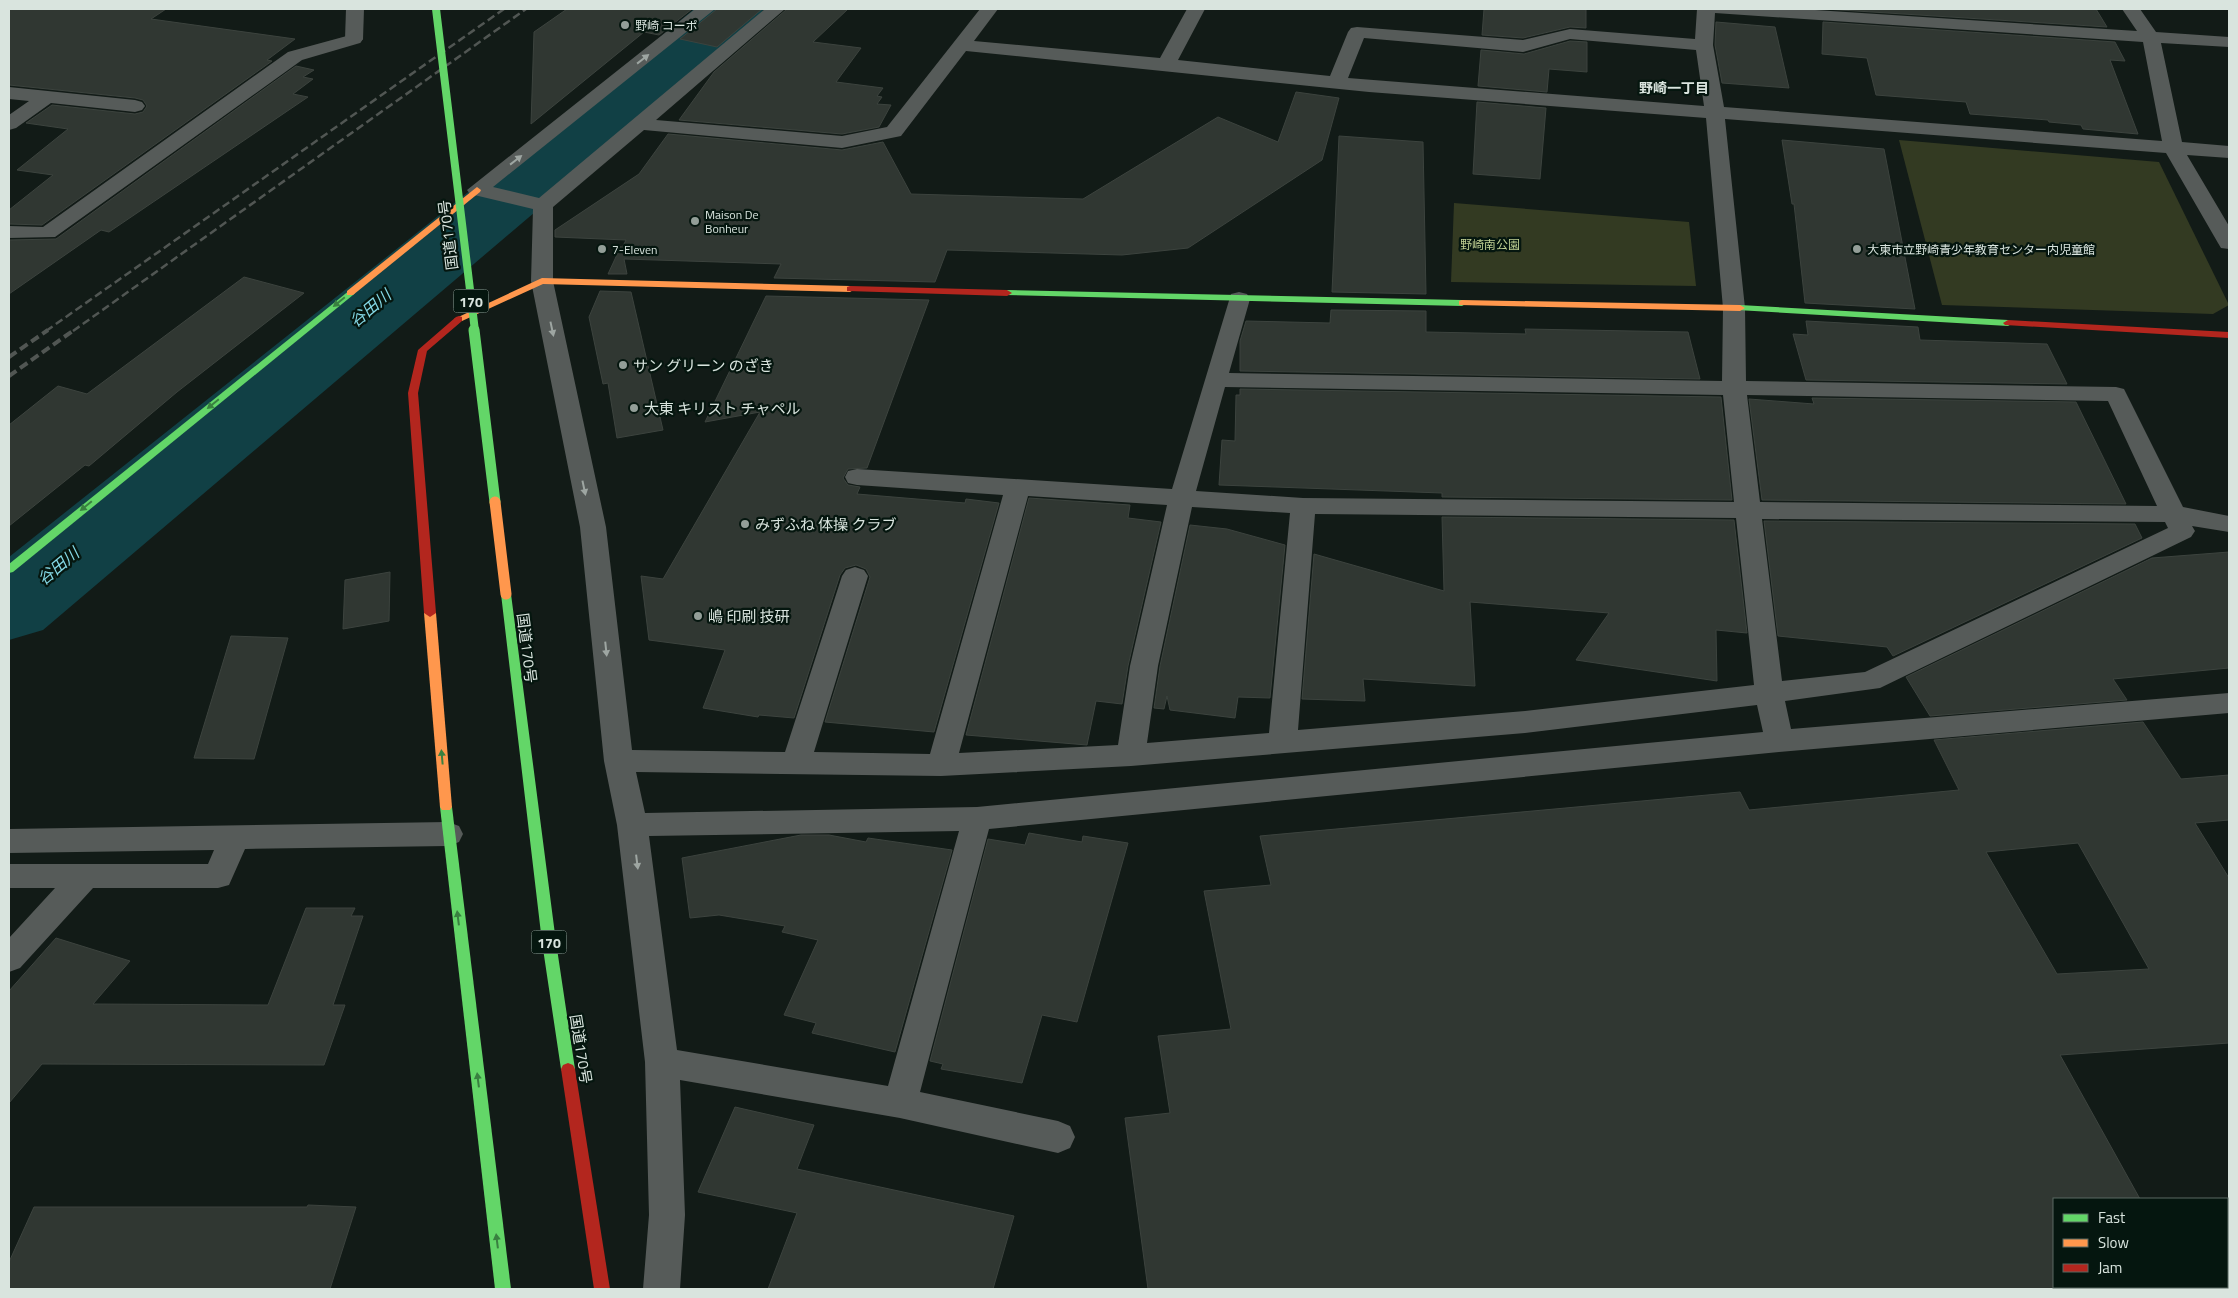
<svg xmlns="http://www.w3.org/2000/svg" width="2238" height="1298" viewBox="0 0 2238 1298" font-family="'Titillium Web','Noto Sans JP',sans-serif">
  <rect width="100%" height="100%" fill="#121b17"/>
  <g fill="#333a22">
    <path d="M1899,140l260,22 70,143 -16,9 -271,-9z"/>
    <path d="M1454,203l235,19 7,64 -245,-4z"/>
  </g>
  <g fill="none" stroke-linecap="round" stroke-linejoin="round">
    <path fill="#114045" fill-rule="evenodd" d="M694,9h70l-10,13 -93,83 -618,525 -34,10v-83l604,-480z"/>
  </g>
  <g fill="#303732" stroke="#3c433e" fill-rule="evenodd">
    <path d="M9,9h157l-15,10 144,20 -28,21 5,1 -230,164 -33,-1v-14l44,-35 -36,-5 51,-41 -42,-6 26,-18 83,9 8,-2 4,-6 -4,-6 -8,-2 -126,-13z"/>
    <path d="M567,9h125l-33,26 -15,-3 -113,92 3,-92z"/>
    <path d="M717,9h45l-45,38 -37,-8z"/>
    <path d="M787,9h61l-35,33 48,6 -25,34 47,6 -6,8 5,1 -5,7 14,1 -12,22 -37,7 -163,-14 35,-48z"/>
    <path d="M1484,9h102v19l-16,-1 -47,11 -41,-3z"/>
    <path d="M1825,9h271l11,18z"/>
    <path d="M1716,22l59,5 14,61 -67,-5 -7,-38z"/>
    <path d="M1823,22l292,20 10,19 -15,-1 28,74 -55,-5 -2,-4 -32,-3 -1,-2 -78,-6 -4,-12 -90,-7 -9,-37 -45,-4z"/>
    <path d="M1570,41l17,1v30l-38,-3 -2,23 -69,-6 3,-36 43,4z"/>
    <path d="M296,66l18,4 -11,7 10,2 -20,15 15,3 -199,135 -8,-2 -92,64v-54l47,-1z"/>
    <path d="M1296,92l43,6 -17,62 -134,88 -66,7 -175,-5 -12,32 -161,-4 7,-14 -157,-5 3,15h-19l13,-28v4l5,-10 -71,-3v-7l84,-56 29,-40 174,16 41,-8 28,52 172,5 135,-82 60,25z"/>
    <path d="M1477,102l69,6 -6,71 -67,-5z"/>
    <path d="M1339,136l84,6 3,152 -94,-2z"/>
    <path d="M1782,140l102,9 31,160 -110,-6 -11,-99h-2z"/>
    <path d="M244,277l60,16 -127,99 -88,74 -4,-1 -76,61v-101l49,-39 29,8z"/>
    <path d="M600,291l31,1 32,138 -46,8 -9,-55 -5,1 -14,-67z"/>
    <path d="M766,296l163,4 -62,168 -19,1 -5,9 5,7 12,2 -3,7 108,9 1,-4 33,4 -65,229 -109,-10 45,-145 -4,-8 -10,-4 -11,3 -5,7 -46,143 -35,-3 -1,2 -55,-9 22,-58 -76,-10 -8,-64 22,3 97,-167 -55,10z"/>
    <path d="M1331,310l95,1v21l100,2 -1,-5 163,3 12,47 -460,-8v-30l6,-20 84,2z"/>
    <path d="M1806,321l112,6 2,13 127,4 20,40 -261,-4 -13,-46 15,1z"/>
    <path d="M1240,389l481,8 11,103 -290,-3v-4l-223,-8 3,-45 13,1 1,-46h4z"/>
    <path d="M1812,398l264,4 50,102 -364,-4 -13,-101 65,5z"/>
    <path d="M1029,498l101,7 -2,13 33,4 -33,144 -6,38 -26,-3 -9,44 -121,-10z"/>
    <path d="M1442,517l292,3 13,113 -31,-3 1,51 -141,-21 33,-47 -139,-11 5,84 -112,-7 2,22 -63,-2 12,-145 130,37z"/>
    <path d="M1764,521l371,3 7,14 -249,118 -6,-9 -109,-11z"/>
    <path d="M1190,525l37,4 58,16 -15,153 -32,-1 -3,21 -65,-8 -3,-14 -3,13 -10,-1 6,-42z"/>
    <path d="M2229,552v116l-116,11 14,21 -197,16 -24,-39 246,-119z"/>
    <path d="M390,572l-1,49 -46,8 2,-49z"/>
    <path d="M231,636l57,2 -34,121 -60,-1z"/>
    <path d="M2143,722l38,57 48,-4v45l-34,3 34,55v165l-169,12 80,144h-86v90h-906l-23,-171 45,-5 -12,-77 73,-7 -27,-138 67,-6 -11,-49 480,-44 9,18 210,-20 -25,-50zM2078,843l71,126 -92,5 -71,-122z"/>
    <path d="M1029,833l53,9 1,-6 45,7 -51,179 -35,-7 -20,68 -81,-14 2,-5 -13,-3 58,-222 37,6z"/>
    <path d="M801,835h28l37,7 2,-4 84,12 -57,202 -83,-19 4,-10 -32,-8 34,-75 -36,-8 3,-6 -66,-11 -29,3 -8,-60z"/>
    <path d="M306,908h49l-4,8h12l-30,89h12l-21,60 -282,-1 -33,39v-112l47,-53 74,23 -37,43 175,1z"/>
    <path d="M735,1107l79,18 -17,44 217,47 -21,73h-225l29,-76 -99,-21z"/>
    <path d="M308,1205l48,2 -26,82h-321v-27l25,-55h273z"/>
  </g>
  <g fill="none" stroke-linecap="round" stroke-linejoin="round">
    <path fill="#565b59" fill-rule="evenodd" d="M354,34l6,1 3,4 -3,4 -58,17 -247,177 -46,1v-12l34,1 245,-175z"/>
    <g fill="#565b59" fill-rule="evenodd">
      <path d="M346,9h18l-1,30 -3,4h-12l-3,-4z"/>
      <path d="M695,9h20l-222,178 46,11 226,-189h20l-129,111 186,16 45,-9 93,-118h18l-24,32 186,17 27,-49h18l-27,51 152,16 18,-44 3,-4 6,-1 166,13 47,-11 125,10 2,-30h103l337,22 -15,-22h18l16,23 73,5v10l-68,-4 21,99 47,4v12l-42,-3 42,71v23l-8,-1 -3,-5 -52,-90 -441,-34 20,189 1,73 370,6 8,2 59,118 46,9v16l-37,-6 3,5 -4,6 -311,151 -95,13 6,28 438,-36v20l-450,39 -790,77 -69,263 138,29 12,5 5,11 -5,11 -12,5 -158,-35 -220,-38 5,135 -5,74h-37l6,-74 -4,-153 -28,-237 -13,-64 -24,-234 -49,-246 2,-72 -63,-15 -3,-4zM1715,13l428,29 19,99 -438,-34 -11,-62zM1364,38l159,14 47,-13 126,11 8,56 -356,-28zM966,51l403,41 337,26 17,190 -1,73 -493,-8 21,-74 -3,-5 -8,-2 -8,2 -59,195 -315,-20 -9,2 -3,6 3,6 9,2 146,10 -73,259 -116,-2 54,-176 -4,-6 -9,-3 -9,3 -4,6 -57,176 -153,-2 -26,-223 -53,-246v-74l91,-77 198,18 59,-12zM1225,387l498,8 11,107 -431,-4 -107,-7zM1747,395l361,6 49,105 -397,-4zM1028,496l139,9 -37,161 -12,79 -159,8zM1192,507l98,6 -21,220 -122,10 11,-77zM1315,514l421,4 18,167 -229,26 -227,19zM1762,519l403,3 3,6 -303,144 -83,9zM1757,705l6,27 -786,75 -332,6 -9,-41 305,4 190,-10 394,-33zM959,831l-71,255 -211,-36 -28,-214z"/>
      <path d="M9,87l126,13 7,2 3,4 -3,4 -7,2 -84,-9 -35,25 -7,2v-15l20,-14 -20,-2z"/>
      <path d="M448,822l11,4 4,8 -4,8 -11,4 -203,3 -16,36 -11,3h-125l-73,80 -11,4v-34l46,-50h-46v-24h199l6,-14 -205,3v-24z"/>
    </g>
    <g fill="#63d668" fill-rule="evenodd">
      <path d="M350,290l5,3 -2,2 -340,277 -4,1v-9z"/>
      <path d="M1007,290l455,10 5,3 -5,3 -458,-11 -2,-2z"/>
      <path d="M1740,305l268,15 5,3 -5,3 -271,-16 -2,-2z"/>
      <path d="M506,590l5,4 45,348 19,127 -2,4 -5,2 -5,-2 -2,-4 -19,-127 -41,-348z"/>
      <path d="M446,802l4,2 2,3 59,482h-16l-55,-482 2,-3z"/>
    </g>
    <g fill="#ff974d" fill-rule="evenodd">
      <path d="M477,187l4,3 -1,2 -127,103h-6v-4z"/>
      <path d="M542,278l308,8 5,3 -5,3 -307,-8 -81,37h-6l-2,-2z"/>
      <path d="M1462,300l278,5 5,3 -5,3 -281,-6v-4z"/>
      <path d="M430,609l6,4 16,194 -2,3h-8l-2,-3 -16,-194z"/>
    </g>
    <g fill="#b3261e" fill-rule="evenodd">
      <path d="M850,286l157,4 5,3 -5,3 -160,-5v-4z"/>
      <path d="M459,316l3,1v4l-35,30 -9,42 18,220 -6,4 -6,-4 -16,-220 10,-43 38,-33z"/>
      <path d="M2008,320l221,12v6l-224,-13 -2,-2z"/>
      <path d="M568,1063l5,2 2,4 35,220h-16l-33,-220 2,-4z"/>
    </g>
    <g stroke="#515653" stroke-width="2.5" stroke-dasharray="8 4" stroke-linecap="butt">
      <path d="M46,331l458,-322"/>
      <path d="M73,331l453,-322"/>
    </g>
    <g stroke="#515653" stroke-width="4" stroke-dasharray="9 4.5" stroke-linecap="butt">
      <path d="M9,357l39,-27"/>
      <path d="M9,376l65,-46"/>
    </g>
    <path stroke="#63d668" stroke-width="8" d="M436,9l39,322"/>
    <path stroke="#63d668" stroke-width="11" d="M474,330l21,172"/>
    <path stroke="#ff974d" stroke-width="11" d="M495,502l11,92"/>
  </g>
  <defs><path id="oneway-solid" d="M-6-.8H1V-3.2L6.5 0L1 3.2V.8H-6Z" transform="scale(1.25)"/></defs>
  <g fill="#9ea6a2">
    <use href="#oneway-solid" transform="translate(643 59) rotate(-38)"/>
    <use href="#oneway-solid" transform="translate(516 160) rotate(-38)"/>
    <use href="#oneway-solid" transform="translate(552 329) rotate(78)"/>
    <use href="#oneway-solid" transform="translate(584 488) rotate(78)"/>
    <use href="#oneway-solid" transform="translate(606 649) rotate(84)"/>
    <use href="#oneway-solid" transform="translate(637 862) rotate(83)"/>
  </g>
  <g fill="#398040">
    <use href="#oneway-solid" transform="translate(339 302) rotate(141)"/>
    <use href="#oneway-solid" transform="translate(213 404) rotate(141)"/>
    <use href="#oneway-solid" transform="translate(86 506) rotate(141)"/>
    <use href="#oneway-solid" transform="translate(442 757) rotate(-95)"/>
    <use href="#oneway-solid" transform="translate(458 918) rotate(-97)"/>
    <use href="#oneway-solid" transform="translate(478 1080) rotate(-97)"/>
    <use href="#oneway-solid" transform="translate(497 1241) rotate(-97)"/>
  </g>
  <g fill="#939e98" stroke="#05160f" stroke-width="2">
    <circle cx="625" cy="25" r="5"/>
    <circle cx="695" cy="221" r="5"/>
    <circle cx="602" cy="249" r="5"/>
    <circle cx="1857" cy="249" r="5"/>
    <circle cx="623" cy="365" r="5"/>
    <circle cx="634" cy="408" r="5"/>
    <circle cx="745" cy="524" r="5"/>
    <circle cx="698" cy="616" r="5"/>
  </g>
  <g text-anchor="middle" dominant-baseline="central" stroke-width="4.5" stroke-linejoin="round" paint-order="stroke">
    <g font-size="12" fill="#d9e4de" stroke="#05160f" text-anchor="start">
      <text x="635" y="25">野崎 コーポ</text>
      <text x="705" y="214">Maison De<tspan x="705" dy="14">Bonheur</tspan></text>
      <text x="612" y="249">7-Eleven</text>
      <text x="1867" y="249">大東市立野崎青少年教育センター内児童館</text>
    </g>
    <g font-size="12" fill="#c0d194" stroke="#05160f">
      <text x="1490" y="244">野崎南公園</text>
    </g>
    <g font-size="14" font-weight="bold" fill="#d9e4de" stroke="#05160f">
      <text x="1674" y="87">野崎一丁目</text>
    </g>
    <g fill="#05160f" stroke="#99a6a0" stroke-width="1">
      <rect x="453.5" y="289.5" width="35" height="23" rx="4"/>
      <rect x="531.5" y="930.5" width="35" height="23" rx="4"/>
    </g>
    <g font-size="14" font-weight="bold" fill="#d9e4de">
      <text x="471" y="301">170</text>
      <text x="549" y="942">170</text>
    </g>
    <g font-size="15" fill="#d9e4de" stroke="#05160f">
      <text transform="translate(448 235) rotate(-97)">国道170号</text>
      <text transform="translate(527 648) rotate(83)">国道170号</text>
      <text transform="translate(581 1049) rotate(81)">国道170号</text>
    </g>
    <g font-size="15" fill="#d9e4de" stroke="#05160f" text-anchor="start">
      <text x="633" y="365">サン グリーン のざき</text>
      <text x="644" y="408">大東 キリスト チャペル</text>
      <text x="755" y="524">みずふね 体操 クラブ</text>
      <text x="708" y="616">嶋 印刷 技研</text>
    </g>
    <g font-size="16" font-style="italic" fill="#84d8e5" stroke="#05160f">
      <text transform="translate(370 308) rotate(-40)">谷田川</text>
      <text transform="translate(58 566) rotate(-40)">谷田川</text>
    </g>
  </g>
  <rect width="2238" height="1298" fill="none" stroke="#d9e4de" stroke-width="20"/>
  <rect x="2053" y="1198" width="175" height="90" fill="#05160f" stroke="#5a6862"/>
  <rect x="2063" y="1214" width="25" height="8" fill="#63d668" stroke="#5a6862"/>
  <text x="2098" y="1223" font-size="15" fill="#d9e4de">Fast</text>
  <rect x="2063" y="1239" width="25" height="8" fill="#ff974d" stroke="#5a6862"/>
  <text x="2098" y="1248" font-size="15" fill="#d9e4de">Slow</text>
  <rect x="2063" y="1264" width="25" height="8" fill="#b3261e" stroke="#5a6862"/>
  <text x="2098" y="1273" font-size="15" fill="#d9e4de">Jam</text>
</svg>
